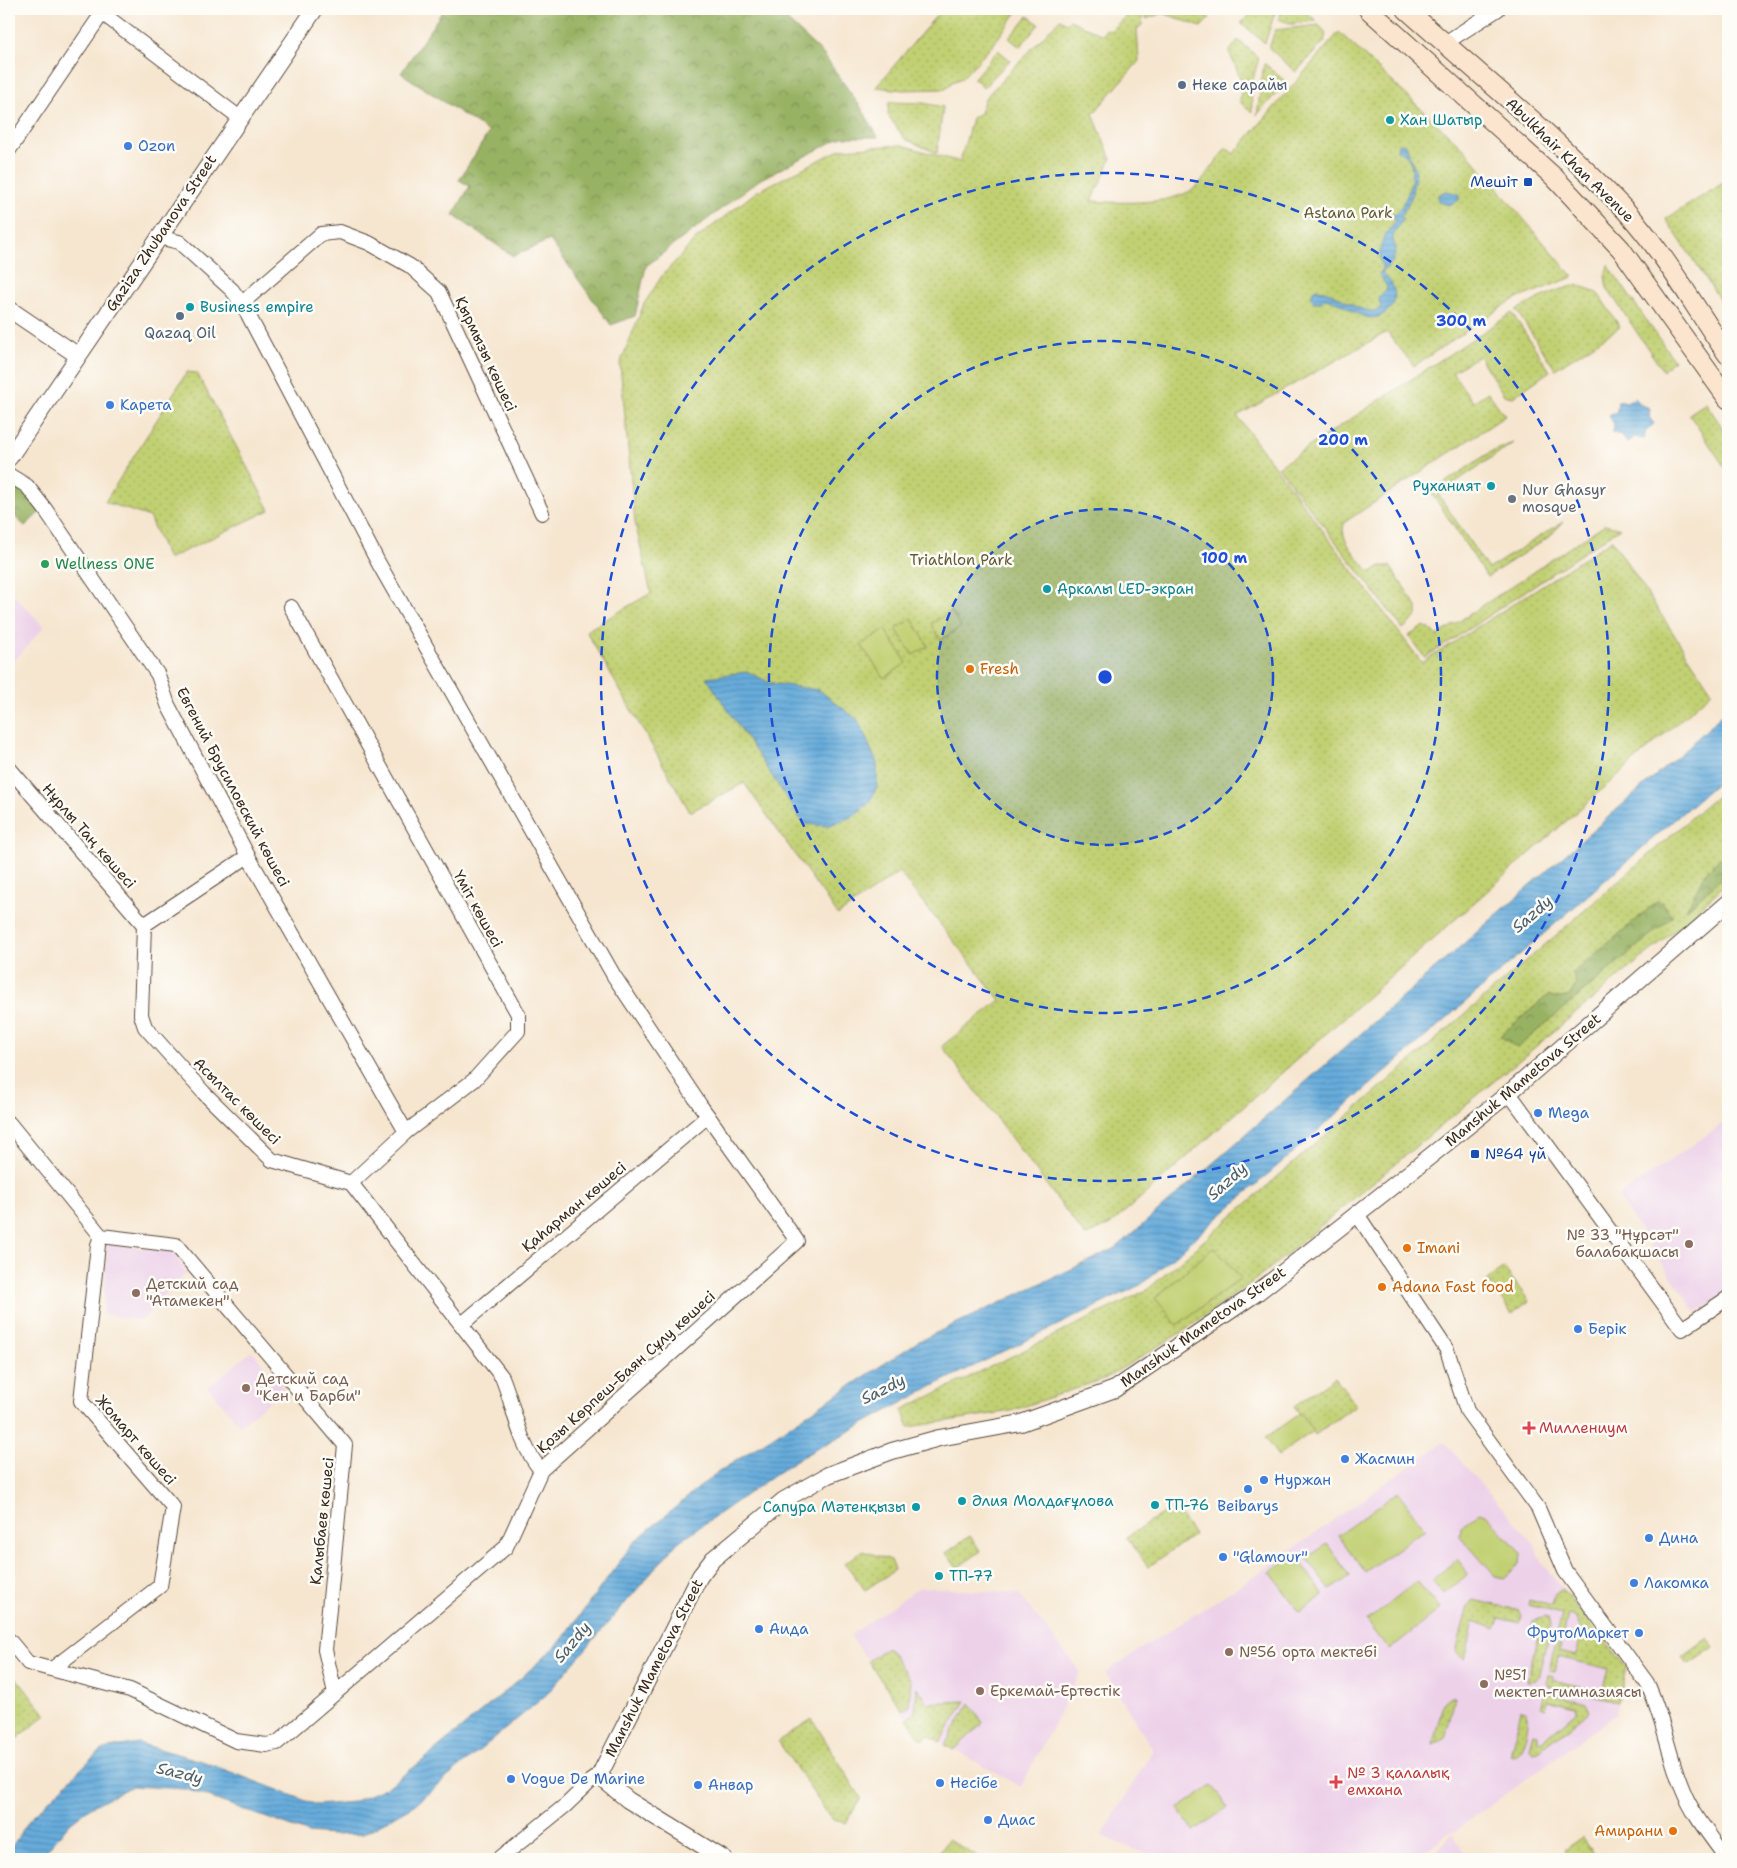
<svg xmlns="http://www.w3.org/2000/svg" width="1737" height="1868" viewBox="0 0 1737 1868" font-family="'Shantell Sans',sans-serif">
  <defs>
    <pattern id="grass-dots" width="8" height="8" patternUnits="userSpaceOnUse" patternTransform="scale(1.25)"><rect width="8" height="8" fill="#c1d072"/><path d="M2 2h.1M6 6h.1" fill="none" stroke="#a7b362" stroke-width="1.8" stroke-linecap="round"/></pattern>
    <pattern id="forest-crowns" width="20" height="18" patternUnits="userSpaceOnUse" patternTransform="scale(1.25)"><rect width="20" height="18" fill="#98b264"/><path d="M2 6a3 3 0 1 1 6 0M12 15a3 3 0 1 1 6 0" fill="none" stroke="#7d9152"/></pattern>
    <pattern id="water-rules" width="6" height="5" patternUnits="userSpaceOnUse" patternTransform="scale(1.25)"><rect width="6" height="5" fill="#66acdc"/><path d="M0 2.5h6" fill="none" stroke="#558cb2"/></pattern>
  </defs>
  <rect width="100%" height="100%" fill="#fdfcf7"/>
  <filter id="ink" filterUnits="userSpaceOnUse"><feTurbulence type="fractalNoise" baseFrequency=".02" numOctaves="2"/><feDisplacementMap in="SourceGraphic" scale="10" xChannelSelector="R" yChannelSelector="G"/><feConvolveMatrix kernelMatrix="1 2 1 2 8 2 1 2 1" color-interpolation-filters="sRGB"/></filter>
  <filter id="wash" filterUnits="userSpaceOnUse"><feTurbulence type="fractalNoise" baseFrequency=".0096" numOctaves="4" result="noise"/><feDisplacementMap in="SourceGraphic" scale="20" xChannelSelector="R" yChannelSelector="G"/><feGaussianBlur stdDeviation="1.12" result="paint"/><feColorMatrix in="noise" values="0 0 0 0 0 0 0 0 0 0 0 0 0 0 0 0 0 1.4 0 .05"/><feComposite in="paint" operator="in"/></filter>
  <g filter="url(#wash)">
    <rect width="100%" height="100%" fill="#f6e6d0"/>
    <g fill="#edd1e9">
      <path d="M9,590l35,37 -31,35 -4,-3z"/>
      <path d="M1728,1120v170l-32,23 -78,-116z"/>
      <path d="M107,1244l65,7 15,21 -46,49 -38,-7z"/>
      <path d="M252,1351l32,38 -44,36 -32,-38z"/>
      <path d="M1444,1442l91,103 4,14 87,108 -10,47 -161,117 -8,2 -10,10 -24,16h-257l-54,-23 51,-86 -48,-78 157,-101z"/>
      <path d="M920,1587l99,7 61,78 -59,115 -93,-52 -6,5 -72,-105z"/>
      <path d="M1452,1834l17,25h-41z"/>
    </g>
    <g fill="url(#grass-dots)" stroke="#7e7d48">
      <path d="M942,9h77l-26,36 -31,33 -10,4 -6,7 -43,1 -27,-3z"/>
      <path d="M1133,9h9v16l-5,4 2,32 -46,53 18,45 -19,42c28,2 75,4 100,-11 10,-6 26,-32 34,-42l8,6 105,-122 126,118 108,127 -62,24 -97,65 -27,-34 -150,84 185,247 190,-123 100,152 -602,533 -25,11 -143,-190 58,-46 -101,-128 -61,43 -94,-132 -54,29 -104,-181 65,-38 -16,-71 -15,-158 24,-60 18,-28 34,-37 60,-47 85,-43 61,-4 58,17 12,-44 8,-5 5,-15 75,-79 7,4 3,-3 33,15 3,-6 4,2z"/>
      <path d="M1145,9h45l20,9 -9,9 -38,-14 -17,6z"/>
      <path d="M1257,9h19l-11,34 -24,-20z"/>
      <path d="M1282,9h21l14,12 -26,3 -12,-5z"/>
      <path d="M1028,16l11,8 -19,23 -11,-9z"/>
      <path d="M1319,25l7,8 -2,9 -28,30 -27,-24 6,-18z"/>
      <path d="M1238,40l21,18 -8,27 1,27 -12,-10 2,-20 -13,-30z"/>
      <path d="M998,50l12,10 -27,28 -4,-6 -6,-3z"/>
      <path d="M1264,63l22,19 -29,33z"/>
      <path d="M889,102l34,1 20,4 -6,46 -32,-14 -17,-24z"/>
      <path d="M1728,180v132l-62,-93z"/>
      <path d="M1608,265l66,95 -11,11 -56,-83 -2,-12z"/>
      <path d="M1577,285l20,7 23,35 -65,42 -39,-59 39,-19z"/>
      <path d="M1512,313l38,58 -37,26 -9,-2 -25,-39 -27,16 21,30 15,-10 17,24 -160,106c-9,16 16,38 25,51l10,-7h10l27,41v9l-14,13 -125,-162z"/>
      <path d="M187,372l10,1 73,137 -102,49 -19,-42 -44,-15z"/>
      <path d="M1706,403l22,33v36l-39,-58z"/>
      <path d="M1513,443l-75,51 50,75 75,-47 -13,14 -63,41 -56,-85 58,-39z"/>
      <path d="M1605,524l15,4 -195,130 -16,-22 15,-10 6,3 7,7z"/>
      <path d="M1728,786v96l-55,50 -411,343 -77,55 -79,48 -95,33 -102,16 -7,-17 245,-120z"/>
      <path d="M1504,1268l25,33 -17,13 -25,-34z"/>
      <path d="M1335,1377l21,28 -41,30 -21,-29z"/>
      <path d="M1174,1506l20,29 -46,32 -21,-30z"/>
      <path d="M970,1536l11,15 -24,17 -11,-15z"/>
      <path d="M863,1551l28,9 4,10 -30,20 -20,-27z"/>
      <path d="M1562,1589l64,78 -8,35 -68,-16 -3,-4 1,-8 5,2v4l50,12 6,-23 -51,-12 -3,14 -6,-1 6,-27 6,2 -2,7 17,4 6,-25 -7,-14 -7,-2 -6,25 -6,-1 6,-25 -34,-9 1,-5 23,6 3,-12z"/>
      <path d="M1473,1600l45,10 3,6 -2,7 -20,-5 -3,11 -22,-8 -9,38 -7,-4 -1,-7 11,-42z"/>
      <path d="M1545,1617l4,2 2,7 -13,51 -2,4 -9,1 11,-44 -8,-3 3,-14z"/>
      <path d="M1708,1639l6,8 -26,18 -5,-8z"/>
      <path d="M887,1647l24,33 -2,26 -7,4 -34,-49z"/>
      <path d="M9,1669l37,46 -37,30z"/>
      <path d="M917,1687l11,16 38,-2 -26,41 -12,-7 -6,5 -15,-22 8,-6z"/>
      <path d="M1549,1694l37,9 4,8 -51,40 -6,1 -4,-5 4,-14 5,1v7h5l34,-29 -1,-5 -29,-7 -2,8 -5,-2 3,-10z"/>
      <path d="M1450,1697h5l-10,42 -12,6 10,-42z"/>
      <path d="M970,1703l13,20 -29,27 -9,-5z"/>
      <path d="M1521,1710l5,1c6,9 -2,39 -11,44h-5z"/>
      <path d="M812,1719l49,79 -15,25 -13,-3 -6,-7 -49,-72z"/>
      <path d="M1582,1837l16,22h-27l-7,-10z"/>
      <path d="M948,1839l33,20h-46z"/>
    </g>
    <g fill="url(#forest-crowns)" stroke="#6a6e41">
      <path d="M444,9h331l48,45 39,55 16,28h-36l-83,43 -113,86 -11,50 -24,9 -61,-85 -37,16 -60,-41 17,-29 -11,-6 30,-48 -88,-59z"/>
      <path d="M14,486l16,10 11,15 -16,15 -16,-15v-18z"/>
      <path d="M1728,850v22l-42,38 21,-39z"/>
      <path d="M1659,900l14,16 -156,132 -17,-12 48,-41c14,6 22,3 28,-11l-3,-11z"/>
    </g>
    <g fill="#c1d072" stroke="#7e7d48">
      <path d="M951,611l10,16 -20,13 -10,-16z"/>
      <path d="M912,619l16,27 -15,9 -17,-26z"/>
      <path d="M885,629l22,34 -23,15 -23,-33z"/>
      <path d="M1214,1247l27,31 -64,47 -22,-27z"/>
      <path d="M1300,1413l13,18 -35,25 -13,-18z"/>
      <path d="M1398,1492l27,37 -60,43 -27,-37z"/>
      <path d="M1480,1512l6,2 35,39 -1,11 -16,14 -9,-2 -35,-40 1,-9z"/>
      <path d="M1327,1544l23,32 -20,14 -23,-32z"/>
      <path d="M1295,1555l29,40 -24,17 -30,-40z"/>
      <path d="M1457,1559l11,15 -24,20 -12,-14z"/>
      <path d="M1417,1581l23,28 -51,41 -22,-29z"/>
      <path d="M1212,1785l16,22 -34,24 -16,-22z"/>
    </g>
    <g fill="url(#water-rules)" stroke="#506b7d">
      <path d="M1398,143l8,2 10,27 -5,26 -10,19 2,2 -9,14 -1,6 3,10 -3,12 -11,12c10,9 16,18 11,32 -24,31 -43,-3 -68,-7l-4,4h-7l-3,-6 3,-6 4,-1c7,2 16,5 22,9 14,7 21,14 37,13l4,-4 -3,-10 8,-6 1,-4 -8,-13 4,-5c-8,-18 0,-34 13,-48l-4,-4c14,-10 25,-42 17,-58 -3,-6 -7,-5 -12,-9z"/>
      <path d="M1446,191l13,3v6l-10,5 -11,-3v-7z"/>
      <path d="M1635,398l6,7 9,3 -1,9 5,7 -8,6 -2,9 -10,-2 -7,6 -5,-8 -9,-2 1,-9 -5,-8 8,-5 1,-10 9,2z"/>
      <path d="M748,672l22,11 49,7 39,30 19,43v23l-7,16 -18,15 -25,9 -23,-2 -98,-147z"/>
      <path d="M1728,709v64l-586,511 -203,99 -143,77 -118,82 -132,153 -132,110 -51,29 -31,1 -23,-2 -123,-44 -54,-3 -40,20 -22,17 -31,36h-30v-8l21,-32 60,-59 14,-11 34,-6 64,18 115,44 36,-3 36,-16 41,-31 91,-77 40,-37 73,-99 80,-67 205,-134 197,-93 570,-499z"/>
    </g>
  </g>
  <g filter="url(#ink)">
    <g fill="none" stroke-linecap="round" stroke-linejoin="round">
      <defs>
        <g id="minor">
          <path d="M102,13l138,105"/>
          <path d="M1445,43l53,-34"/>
          <path d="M9,150l96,-141"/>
          <path d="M243,305l6,-8 72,-63 19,-2 29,11 41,23 29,26 103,221"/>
          <path d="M9,475l18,11 18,23 113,166 10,30 80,151 158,276"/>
          <path d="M291,607l227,407v17l-44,49 -68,52 -55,51"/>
          <path d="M9,768l135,157"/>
          <path d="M144,925l-3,90 4,12 59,66 68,67 79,23 151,194c13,31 16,67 39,93"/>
          <path d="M144,925l104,-69"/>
          <path d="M1509,1093l173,236 46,-31"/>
          <path d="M9,1123l92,113 75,9 169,200 -20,205 10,43"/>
          <path d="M1357,1214l90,136 20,61 71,97 27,63 82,112c16,33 21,71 35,105 10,26 29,49 45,71"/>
          <path d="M462,1324l246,-208"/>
          <path d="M9,1640l19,23 102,27 106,51 30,4 11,-2 229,-196 35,-77 256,-229 -97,-136 -86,-129 -235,-412 -136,-259 -11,-15 -53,-48 -21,-5"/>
          <path d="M52,1669l108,-83 13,-79 -92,-106 17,-156 3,-9"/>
          <path d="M499,1859l67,-54 24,-23 9,-6"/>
        </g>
        <g id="tertiary">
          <path d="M9,309l68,46"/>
          <path d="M9,458l306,-449"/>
          <path d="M724,1859l-96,-59 -29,-24 101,-200 13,-17 71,-59 44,-25 64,-24 47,-13 82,-15 94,-34 143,-97 155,-122 96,-77 219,-190"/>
        </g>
        <g id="secondary">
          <path d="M1368,9l186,168 67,72 107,150"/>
          <path d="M1406,9c74,66 151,129 219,201 40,43 69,97 103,145"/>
        </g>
      </defs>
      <use href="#minor" stroke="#574639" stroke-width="16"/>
      <use href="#tertiary" stroke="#574639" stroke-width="18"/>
      <use href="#secondary" stroke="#574639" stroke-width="21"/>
      <use href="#minor" stroke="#fff" stroke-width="14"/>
      <use href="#tertiary" stroke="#fff" stroke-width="16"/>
      <use href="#secondary" stroke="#fce5cf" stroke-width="19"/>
    </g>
  </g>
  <circle cx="1105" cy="677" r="168" fill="#1d4ed8" fill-opacity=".12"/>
  <g fill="none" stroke="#1d4ed8" stroke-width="2.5" stroke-dasharray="9 6">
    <circle cx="1105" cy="677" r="168"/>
    <circle cx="1105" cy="677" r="336"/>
    <circle cx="1105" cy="677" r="504"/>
  </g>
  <g fill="#5c6f8a" stroke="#fdfcf7" stroke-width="2">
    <circle cx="1182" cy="85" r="5"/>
    <circle cx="180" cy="316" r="5"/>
  </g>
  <g fill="#0f9aa8" stroke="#fdfcf7" stroke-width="2">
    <circle cx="1390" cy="120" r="5"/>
    <circle cx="190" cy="307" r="5"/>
    <circle cx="1491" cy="486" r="5"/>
    <circle cx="1047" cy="589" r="5"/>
    <circle cx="962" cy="1501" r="5"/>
    <circle cx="1155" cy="1505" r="5"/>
    <circle cx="916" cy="1507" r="5"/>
    <circle cx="939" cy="1576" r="5"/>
  </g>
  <g fill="#3f7fe0" stroke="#fdfcf7" stroke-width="2">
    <circle cx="128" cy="146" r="5"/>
    <circle cx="110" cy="405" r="5"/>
    <circle cx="1538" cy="1113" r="5"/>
    <circle cx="1578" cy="1329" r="5"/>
    <circle cx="1345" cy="1459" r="5"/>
    <circle cx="1264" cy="1480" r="5"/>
    <circle cx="1248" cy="1489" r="5"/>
    <circle cx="1649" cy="1538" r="5"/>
    <circle cx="1223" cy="1557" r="5"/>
    <circle cx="1634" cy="1583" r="5"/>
    <circle cx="759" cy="1629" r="5"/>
    <circle cx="1639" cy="1633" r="5"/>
    <circle cx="511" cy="1779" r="5"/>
    <circle cx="940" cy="1783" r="5"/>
    <circle cx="698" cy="1785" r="5"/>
    <circle cx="988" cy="1820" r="5"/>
  </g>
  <g fill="#1a4fb4" stroke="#fdfcf7" stroke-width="2">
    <rect x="1523" y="177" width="10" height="10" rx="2.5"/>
    <rect x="1470" y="1149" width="10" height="10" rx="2.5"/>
  </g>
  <circle fill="#6b7280" stroke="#fdfcf7" stroke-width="2" cx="1512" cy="499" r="5"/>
  <circle fill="#2e9e5b" stroke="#fdfcf7" stroke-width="2" cx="45" cy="564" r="5"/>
  <g fill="#e8710a" stroke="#fdfcf7" stroke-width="2">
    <circle cx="970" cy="669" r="5"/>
    <circle cx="1407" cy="1248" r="5"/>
    <circle cx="1382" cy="1287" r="5"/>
    <circle cx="1673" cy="1831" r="5"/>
  </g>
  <g fill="#8d6e63" stroke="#fdfcf7" stroke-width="2">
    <circle cx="1689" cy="1244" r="5"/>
    <circle cx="136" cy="1293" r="5"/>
    <circle cx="246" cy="1388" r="5"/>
    <circle cx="1229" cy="1652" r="5"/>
    <circle cx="1484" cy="1684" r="5"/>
    <circle cx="980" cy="1691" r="5"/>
  </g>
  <g fill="#e0444e" stroke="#fdfcf7" stroke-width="2">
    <path d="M1526.5 1420.5h5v5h5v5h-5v5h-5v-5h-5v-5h5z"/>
    <path d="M1333.5 1774.5h5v5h5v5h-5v5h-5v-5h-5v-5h5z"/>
  </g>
  <g text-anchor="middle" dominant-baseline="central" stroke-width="5" stroke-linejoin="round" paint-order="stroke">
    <g font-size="15" fill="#4e5e75" stroke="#fdfcf7" text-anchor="start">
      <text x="1192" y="85">Неке сарайы</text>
      <text x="180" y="333" text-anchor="middle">Qazaq Oil</text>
    </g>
    <g font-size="15" fill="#0d838f" stroke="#fdfcf7" text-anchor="start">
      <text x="1400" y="120">Хан Шатыр</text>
      <text x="200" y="307">Business empire</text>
      <text x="1481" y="486" text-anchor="end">Руханият</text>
      <text x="1057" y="589">Аркалы LED-экран</text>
      <text x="972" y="1501">Әлия Молдағұлова</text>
      <text x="1165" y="1505">ТП-76</text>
      <text x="906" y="1507" text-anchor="end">Сапура Мәтенқызы</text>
      <text x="949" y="1576">ТП-77</text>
    </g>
    <g font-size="15" fill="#366cbe" stroke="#fdfcf7" text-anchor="start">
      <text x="138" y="146">Ozon</text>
      <text x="120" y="405">Карета</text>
      <text x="1548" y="1113">Mega</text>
      <text x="1588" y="1329">Берік</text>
      <text x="1355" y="1459">Жасмин</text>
      <text x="1274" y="1480">Нуржан</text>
      <text x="1248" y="1506" text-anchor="middle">Beibarys</text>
      <text x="1659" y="1538">Дина</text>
      <text x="1233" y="1557">"Glamour"</text>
      <text x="1644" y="1583">Лакомка</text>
      <text x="769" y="1629">Аида</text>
      <text x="1629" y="1633" text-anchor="end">ФрутоМаркет</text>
      <text x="521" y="1779">Vogue De Marine</text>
      <text x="950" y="1783">Несібе</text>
      <text x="708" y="1785">Анвар</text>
      <text x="998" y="1820">Диас</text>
    </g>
    <g font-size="15" fill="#3b2a1e" stroke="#fdfcf7">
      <text transform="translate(1570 160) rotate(44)">Abulkhair Khan Avenue</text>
      <text transform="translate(161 233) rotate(-56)">Gaziza Zhubanova Street</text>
      <text transform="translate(486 354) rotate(65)">Қырмызы көшесі</text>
      <text transform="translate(233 787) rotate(62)">Евгений Брусиловский көшесі</text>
      <text transform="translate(89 836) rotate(49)">Нұрлы Таң көшесі</text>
      <text transform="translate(478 909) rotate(61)">Үміт көшесі</text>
      <text transform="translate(1523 1080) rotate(-40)">Manshuk Mametova Street</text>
      <text transform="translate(237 1101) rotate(45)">Асылтас көшесі</text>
      <text transform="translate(574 1207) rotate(-40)">Қаһарман көшесі</text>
      <text transform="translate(1203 1327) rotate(-35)">Manshuk Mametova Street</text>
      <text transform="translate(626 1372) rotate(-42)">Қозы Көрпеш-Баян Сұлу көшесі</text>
      <text transform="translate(136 1440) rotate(49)">Жомарт көшесі</text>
      <text transform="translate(322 1521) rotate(-84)">Қалыбаев көшесі</text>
      <text transform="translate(654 1668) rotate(-63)">Manshuk Mametova Street</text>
    </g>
    <g font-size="15" fill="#164399" stroke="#fdfcf7" text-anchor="end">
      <text x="1518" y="182">Мешіт</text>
      <text x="1485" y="1154" text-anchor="start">№64 үй</text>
    </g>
    <g font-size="15" fill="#635c37" stroke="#fdfcf7">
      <text x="1348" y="213">Astana Park</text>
      <text x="961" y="560">Triathlon Park</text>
    </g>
    <g font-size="15" fill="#5b616d" stroke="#fdfcf7" text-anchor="start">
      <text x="1522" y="490">Nur Ghasyr<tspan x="1522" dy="17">mosque</tspan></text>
    </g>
    <g font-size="15" fill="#27864d" stroke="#fdfcf7" text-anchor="start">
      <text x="55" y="564">Wellness ONE</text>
    </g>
    <g font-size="15" fill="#c56008" stroke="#fdfcf7" text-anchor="start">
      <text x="980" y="669">Fresh</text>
      <text x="1417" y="1248">Imani</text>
      <text x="1392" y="1287">Adana Fast food</text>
      <text x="1663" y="1831" text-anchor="end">Амирани</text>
    </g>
    <g font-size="15" fill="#785e54" stroke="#fdfcf7" text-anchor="start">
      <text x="1679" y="1235" text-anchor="end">№ 33 "Нұрсәт"<tspan x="1679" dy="17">балабақшасы</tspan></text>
      <text x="146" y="1284">Детский сад<tspan x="146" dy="17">"Атамекен"</tspan></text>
      <text x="256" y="1379">Детский сад<tspan x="256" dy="17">"Кен и Барби"</tspan></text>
      <text x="1239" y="1652">№56 орта мектебі</text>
      <text x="1494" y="1675">№51<tspan x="1494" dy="17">мектеп-гимназиясы</tspan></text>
      <text x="990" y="1691">Еркемай-Ертөстік</text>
    </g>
    <g font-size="15" fill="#be3a42" stroke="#fdfcf7" text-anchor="start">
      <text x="1539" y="1428">Миллениум</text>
      <text x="1347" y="1773">№ 3 қалалық<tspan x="1347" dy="17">емхана</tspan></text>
    </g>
    <g font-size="16" font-style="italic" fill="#4c5e6a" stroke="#fdfcf7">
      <text transform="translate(1532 914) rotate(-41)">Sazdy</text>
      <text transform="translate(1227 1181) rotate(-42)">Sazdy</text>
      <text transform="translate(883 1389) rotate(-27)">Sazdy</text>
      <text transform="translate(572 1642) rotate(-50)">Sazdy</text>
      <text transform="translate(180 1773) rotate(14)">Sazdy</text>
    </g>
  </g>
  <circle cx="1105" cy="677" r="8" fill="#1d4ed8" stroke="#fdfcf7" stroke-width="2.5"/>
  <g font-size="15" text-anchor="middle" font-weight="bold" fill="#1d4ed8" stroke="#fdfcf7" stroke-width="5" stroke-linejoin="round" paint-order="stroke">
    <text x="1461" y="326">300 m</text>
    <text x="1343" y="445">200 m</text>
    <text x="1224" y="563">100 m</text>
  </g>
  <rect width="1737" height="1868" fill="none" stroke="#fdfcf7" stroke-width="30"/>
</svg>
